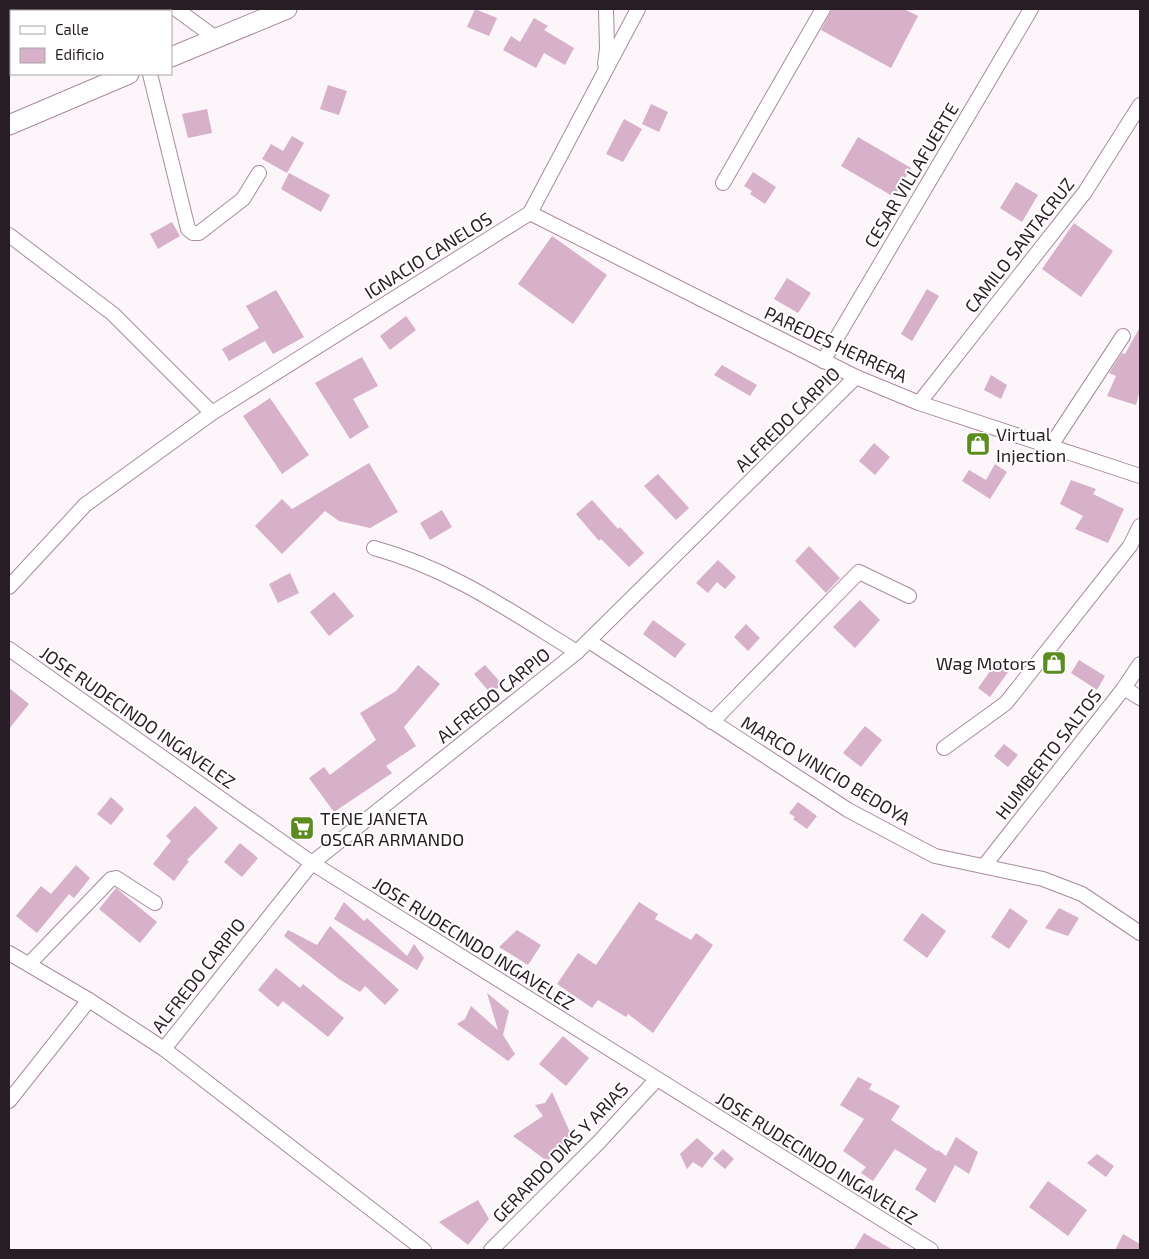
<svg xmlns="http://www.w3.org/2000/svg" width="1149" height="1259" viewBox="0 0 1149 1259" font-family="'Exo 2',sans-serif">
  <rect width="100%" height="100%" fill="#fcf5f9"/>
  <g fill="#d7b0ca">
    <path d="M475,9l22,9 -8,18 -22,-9z"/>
    <path d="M832,9h72l14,7 -27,52 -70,-38z"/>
    <path d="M534,18l14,8 -4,4 30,18 -9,17 -21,-12 -8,15 -33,-18 8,-14 9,6z"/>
    <path d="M328,85l19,6 -8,24 -19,-6z"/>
    <path d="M651,104l17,8 -9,20 -17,-8z"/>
    <path d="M207,109l5,24 -24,5 -6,-24z"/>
    <path d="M624,119l18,10 -19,33 -17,-8z"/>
    <path d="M292,136l12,7 -17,30 -25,-14 9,-15 12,7z"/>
    <path d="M858,137l53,31 -17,29 -53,-31z"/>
    <path d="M753,172l23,15 -11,17 -15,-10 2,-3 -8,-5z"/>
    <path d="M289,173l41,22 -9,17 -40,-23z"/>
    <path d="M1016,182l22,13 -16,27 -22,-14z"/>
    <path d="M172,222l8,14 -22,13 -8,-15z"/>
    <path d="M1074,223l39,28 -32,46 -39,-28z"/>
    <path d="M552,236l55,39 -34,49 -55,-40z"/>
    <path d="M787,278l24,15 -13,20 -24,-14z"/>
    <path d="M927,289l12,7 -27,45 -11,-7z"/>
    <path d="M276,290l28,47 -31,17 -8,-13 -36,20 -7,-12 37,-21 -13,-22z"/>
    <path d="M406,316l10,14 -26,20 -10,-14z"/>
    <path d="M1140,327v63l-4,15 -29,-9 9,-20 -7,-3 13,-20 3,1z"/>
    <path d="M362,357l16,29 -25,13 16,28 -19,12 -35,-56z"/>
    <path d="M722,365l35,20 -7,11 -36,-21z"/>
    <path d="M991,375l16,10 -6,14 -17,-9z"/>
    <path d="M270,398l39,57 -27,19 -39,-58z"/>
    <path d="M874,443l16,14 -15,18 -16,-14z"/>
    <path d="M369,463l29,49 -28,16 -31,-7 -14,-10 -43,43 -27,-28 27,-27 10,10z"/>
    <path d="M995,464l12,8 -17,27 -28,-18 7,-11 17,10z"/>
    <path d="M658,474l31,34 -13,12 -32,-34z"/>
    <path d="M1071,480l25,9 -3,5 31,15 -16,34 -33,-14 8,-13 -23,-12z"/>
    <path d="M592,500l26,29 2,-2 24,26 -15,14 -28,-28 -2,2 -23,-27z"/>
    <path d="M442,510l10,17 -22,13 -10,-17z"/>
    <path d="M809,546l31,32 -14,15 -31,-32z"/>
    <path d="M718,560l18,17 -11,12 -8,-7 -9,11 -12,-10z"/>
    <path d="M290,573l9,20 -21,10 -9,-19z"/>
    <path d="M334,592l20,24 -25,20 -19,-24z"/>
    <path d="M860,600l20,20 -25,28 -22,-21z"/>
    <path d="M653,620l33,24 -11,14 -32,-24z"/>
    <path d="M746,624l14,14 -12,13 -14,-14z"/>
    <path d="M999,659l12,9 -21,29 -12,-9z"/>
    <path d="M1079,660l26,16 -8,14 -26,-17z"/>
    <path d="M418,665l22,19 -36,43 12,19 -30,20 6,7 -58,39 -25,-34 15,-11 6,8 46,-35 -16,-27 36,-22z"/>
    <path d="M485,665l17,19 -11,10 -17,-20z"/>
    <path d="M9,688l20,16 -20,25z"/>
    <path d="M865,726l17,14 -21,27 -18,-14z"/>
    <path d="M1004,744l14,11 -10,12 -14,-11z"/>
    <path d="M111,797l13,12 -13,16 -14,-11z"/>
    <path d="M798,802l19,14 -10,13 -14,-10 2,-2 -6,-4z"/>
    <path d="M195,806l23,22 -31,32 2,1 -15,20 -21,-17 18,-23 -5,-5z"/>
    <path d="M240,843l18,15 -16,19 -18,-15z"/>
    <path d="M76,865l14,13 -16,20 -5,-4 -32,39 -21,-17 25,-30 10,8z"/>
    <path d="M116,888l41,34 -17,21 -41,-34z"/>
    <path d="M344,902l20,19 3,-3 40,38 7,-12 10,14 -7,12 -83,-51z"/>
    <path d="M639,902l19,12 -3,5 36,21 5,-7 17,12 -60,88 -25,-19 -2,3 -28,-17 -6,8 -35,-24 21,-31 18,12z"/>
    <path d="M1010,908l18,13 -19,28 -18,-12z"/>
    <path d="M1059,908l20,10 -11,18 -23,-8z"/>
    <path d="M922,913l24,18 -19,27 -24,-18z"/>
    <path d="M330,926l69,64 -14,15 -20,-19 -5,6 -21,-13 -55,-43 4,-6 29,15z"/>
    <path d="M517,930l24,15 -13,20 -29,-18z"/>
    <path d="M276,968l24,20 3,-4 41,34 -16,19 -45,-36 -5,6 -20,-17z"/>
    <path d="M487,993l22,18 -6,24 12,19 -7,7 -51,-37 8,-5 6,-13 27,24z"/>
    <path d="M563,1036l26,22 -23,28 -27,-22z"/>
    <path d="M858,1077l14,7 -3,5 31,17 -9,14 46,31 1,-1 8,6 10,-19 22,15 -9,22 -14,-9 -20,38 -20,-14 12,-20 -32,-20 -22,32 -12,-8 5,-6 -23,-16 21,-32 -24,-14z"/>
    <path d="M552,1092l21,47 -26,22 -34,-25 30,-20 -8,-11 10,-2z"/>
    <path d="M697,1138l17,15 -12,15 -9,-6 -6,7 -7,-15z"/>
    <path d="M723,1149l11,10 -9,10 -12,-10z"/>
    <path d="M1097,1154l17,12 -8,11 -19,-14z"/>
    <path d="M1048,1181l39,29 -19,26 -39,-29z"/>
    <path d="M478,1200l11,19 -21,26 -29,-23z"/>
    <path d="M864,1233l29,17h-39z"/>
    <path d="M1123,1234l17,10v6h-25z"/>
  </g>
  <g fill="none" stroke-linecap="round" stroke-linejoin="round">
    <defs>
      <g id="street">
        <path d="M176,9l41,30"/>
        <path d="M605,64l2,-15 -1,-40"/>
        <path d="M150,74l38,155 5,4h6l44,-34 16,-26"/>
        <path d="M723,183l100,-174"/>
        <path d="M530,213l326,164 63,26 221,73"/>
        <path d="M9,235l104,79 99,99"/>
        <path d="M823,361l208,-352"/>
        <path d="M919,403l166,-211 55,-87"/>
        <path d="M1050,447l73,-111"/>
        <path d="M374,548c77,21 136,63 203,104"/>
        <path d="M9,587l76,-82 127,-92 318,-200 108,-204"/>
        <path d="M589,641l259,169 47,25 40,21 108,23 39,15 58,39"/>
        <path d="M9,649l303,214 619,387"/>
        <path d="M1124,688l16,10"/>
        <path d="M712,722l147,-150 50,24"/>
        <path d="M944,748l62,-45 124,-157 10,-20"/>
        <path d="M984,866l140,-178 16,-24"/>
        <path d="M9,953l80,47 75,49 260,201"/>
        <path d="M29,964l82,-85 5,-1 39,25"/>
        <path d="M164,1049l148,-186 265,-211 279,-275"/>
        <path d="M9,1101l80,-101"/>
        <path d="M491,1250l108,-108 57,-62"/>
      </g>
      <g id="secondary">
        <path d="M171,57l116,-48"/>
        <path d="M9,125l120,-51"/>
      </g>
    </defs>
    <use href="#street" stroke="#a98a9e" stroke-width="16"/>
    <use href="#secondary" stroke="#a98a9e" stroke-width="21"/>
    <use href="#street" stroke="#fff" stroke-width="14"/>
    <use href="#secondary" stroke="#fff" stroke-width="19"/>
  </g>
  <defs>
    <symbol id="shop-square" viewBox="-11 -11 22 22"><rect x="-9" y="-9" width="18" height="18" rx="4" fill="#5c8b20" stroke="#fff"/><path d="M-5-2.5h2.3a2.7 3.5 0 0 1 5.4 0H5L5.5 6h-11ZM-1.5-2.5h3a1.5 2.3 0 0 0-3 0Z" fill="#fff"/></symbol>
    <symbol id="supermarket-square" viewBox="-11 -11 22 22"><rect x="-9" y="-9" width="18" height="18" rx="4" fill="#5c8b20" stroke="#fff"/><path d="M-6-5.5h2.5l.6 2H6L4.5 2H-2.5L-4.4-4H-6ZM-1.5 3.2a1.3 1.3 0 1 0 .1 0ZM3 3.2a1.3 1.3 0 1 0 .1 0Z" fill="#fff"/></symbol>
  </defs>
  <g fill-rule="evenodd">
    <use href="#shop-square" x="964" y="430" width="28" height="28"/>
    <use href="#shop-square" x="1040" y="649" width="28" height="28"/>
    <use href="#supermarket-square" x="288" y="814" width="28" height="28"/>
  </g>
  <g text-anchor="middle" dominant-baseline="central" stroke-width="4" stroke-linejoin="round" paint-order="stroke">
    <g font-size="18" fill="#291d25" stroke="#fff">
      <text transform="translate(911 175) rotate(-59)">CESAR VILLAFUERTE</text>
      <text transform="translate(1019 245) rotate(-52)">CAMILO SANTACRUZ</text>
      <text transform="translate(428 255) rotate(-32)">IGNACIO CANELOS</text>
      <text transform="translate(836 344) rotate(25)">PAREDES HERRERA</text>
      <text transform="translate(787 419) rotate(-45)">ALFREDO CARPIO</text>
      <text transform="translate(493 695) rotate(-39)">ALFREDO CARPIO</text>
      <text transform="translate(138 717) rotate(35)">JOSE RUDECINDO INGAVELEZ</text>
      <text transform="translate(1048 754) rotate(-52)">HUMBERTO SALTOS</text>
      <text transform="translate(826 770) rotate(31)">MARCO VINICIO BEDOYA</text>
      <text transform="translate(474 943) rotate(32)">JOSE RUDECINDO INGAVELEZ</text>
      <text transform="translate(198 975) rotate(-52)">ALFREDO CARPIO</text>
      <text transform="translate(560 1152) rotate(-46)">GERARDO DIAS Y ARIAS</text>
      <text transform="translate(817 1158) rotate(32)">JOSE RUDECINDO INGAVELEZ</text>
    </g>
    <g font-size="18" fill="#291d25" stroke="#fff" text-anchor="start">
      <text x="996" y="434">Virtual<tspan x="996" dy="21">Injection</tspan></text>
      <text x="1036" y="663" text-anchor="end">Wag Motors</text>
      <text x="320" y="818">TENE JANETA<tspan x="320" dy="21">OSCAR ARMANDO</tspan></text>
    </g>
  </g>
  <rect width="1149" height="1259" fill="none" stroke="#291d25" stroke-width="20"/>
  <rect x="10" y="10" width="162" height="65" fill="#ffffff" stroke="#a9a5a8"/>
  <rect x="20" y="26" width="25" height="8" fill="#ffffff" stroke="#a9a5a8"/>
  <text x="55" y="35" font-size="15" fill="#291d25">Calle</text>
  <rect x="20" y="48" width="25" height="15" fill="#d7b0ca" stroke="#a9a5a8"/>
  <text x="55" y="60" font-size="15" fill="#291d25">Edificio</text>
</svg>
